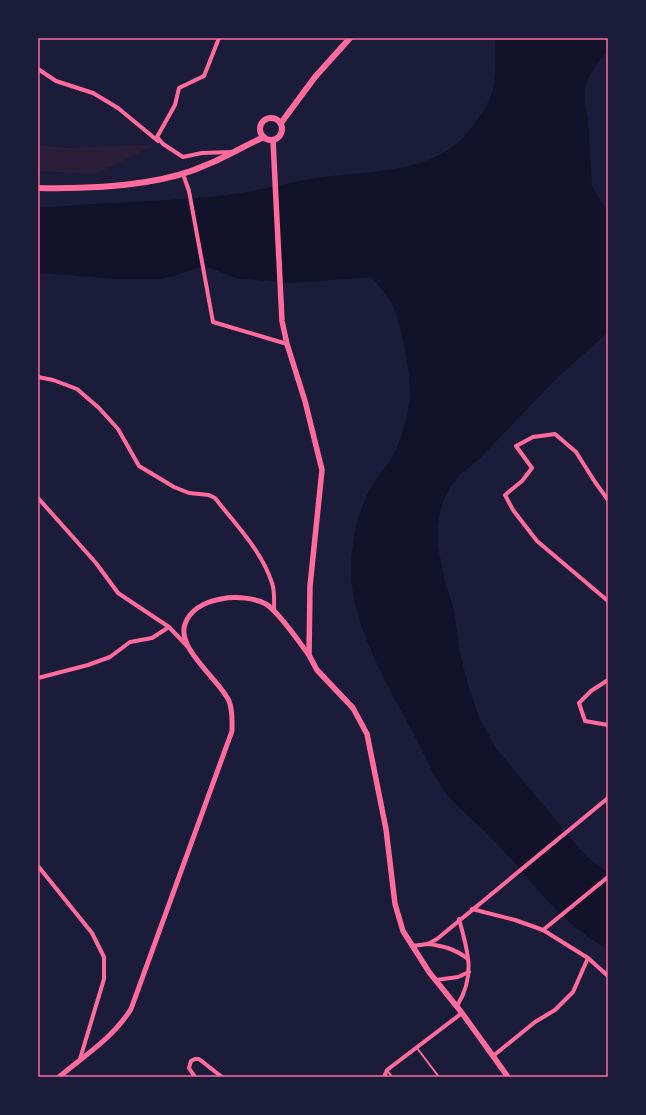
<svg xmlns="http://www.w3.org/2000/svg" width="646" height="1115" viewBox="0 0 646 1115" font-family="'Crimson Pro',serif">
  <rect width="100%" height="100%" fill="#1b1b3a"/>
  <path fill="#2a1e3b" d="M38,145l29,3 88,-3 -60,29 -57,-3z"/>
  <path fill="#12122b" d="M495,38h113v11l-18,25 -5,15v13l3,19 4,65 16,27v119l-52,47 -77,80 -19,16 -10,12 -8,17 -4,20v23l6,31 10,32 6,44 9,34 11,32 16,28 82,99 15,15 15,11v76c-49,-25 -79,-73 -116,-111 -14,-14 -30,-26 -43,-41 -14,-17 -23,-39 -33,-59 -25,-47 -65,-113 -65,-167 0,-30 7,-62 22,-87 7,-12 17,-20 22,-32 8,-18 15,-42 15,-62 1,-16 -10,-69 -17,-84 -6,-11 -14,-20 -22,-29l-80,6 -55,-5 -26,-10 -10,-1 -26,9 -15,3h-40l-81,-6v-65c60,-5 121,-6 181,-12 33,-3 65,-13 98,-18 45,-7 99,-4 137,-32 14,-11 35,-39 39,-57 3,-17 3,-34 2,-51z"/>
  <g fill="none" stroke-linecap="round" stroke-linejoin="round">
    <g stroke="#ff6b9d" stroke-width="2">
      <path d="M417,1048l22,29"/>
      <path d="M387,1070l5,7"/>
    </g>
    <g stroke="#ff6b9d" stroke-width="4">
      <path d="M219,38l-15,38 -25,12 -4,17 -18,32 6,7 20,13 19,-4 30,-1"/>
      <path d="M38,69l18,12 37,12 25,15 40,33"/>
      <path d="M183,174l6,17 24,131 74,22"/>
      <path d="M38,377l15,3 24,9 22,19 19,21 21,37 35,21 15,6 20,2 6,3c20,26 47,53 57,85 3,8 2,19 2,28"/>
      <path d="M38,498l58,65 22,30 51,34 18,19"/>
      <path d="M608,500l-13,-18 -19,-30 -21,-18 -22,3 -17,9 16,22 -10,13 -17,14 8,15 24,31 71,60"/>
      <path d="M38,678l50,-13 22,-8 20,-15 22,-4 17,-11"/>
      <path d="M608,680l-17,11 -12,12 6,18 23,4"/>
      <path d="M38,866l54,67 12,24v22l-24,80"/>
      <path d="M472,909l43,11 28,10 65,-53"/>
      <path d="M543,930l45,28 20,18"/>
      <path d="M428,944c16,2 27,5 40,15"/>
      <path d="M412,946l16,-2 9,-5 171,-141"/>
      <path d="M436,980l22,-3 11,-5"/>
      <path d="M457,1006c19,-31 11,-54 2,-87"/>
      <path d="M493,1056l42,-34 20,-12 18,-18 15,-34"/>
      <path d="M195,1077l-6,-9 2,-7 4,-2h4l23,18"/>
      <path d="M384,1077l3,-7 75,-57"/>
    </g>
    <path stroke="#ff6b9d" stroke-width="5" d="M59,1077c26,-22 54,-39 72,-68l101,-278c0,-10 1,-20 -3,-30 -9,-21 -53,-52 -44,-77 10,-28 58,-32 81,-20 13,8 33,38 43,51"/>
    <path stroke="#ff6b9d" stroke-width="5.5" d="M273,140l9,181 5,23 18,57 17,69 -12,116 -1,69 8,15 36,38 14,26 19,95 9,75 8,27 26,41 33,41 46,64"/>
    <g stroke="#ff6b9d" stroke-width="6">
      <circle cx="271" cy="129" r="11"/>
      <path d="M281,123l34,-46 35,-39"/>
      <path d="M38,188c52,1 121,-1 168,-23 20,-8 38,-19 58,-28"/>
    </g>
  </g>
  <rect width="646" height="1115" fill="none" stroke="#1b1b3a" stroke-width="78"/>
  <rect x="39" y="39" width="568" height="1037" fill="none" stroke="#ff6b9d" stroke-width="1.5"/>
</svg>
